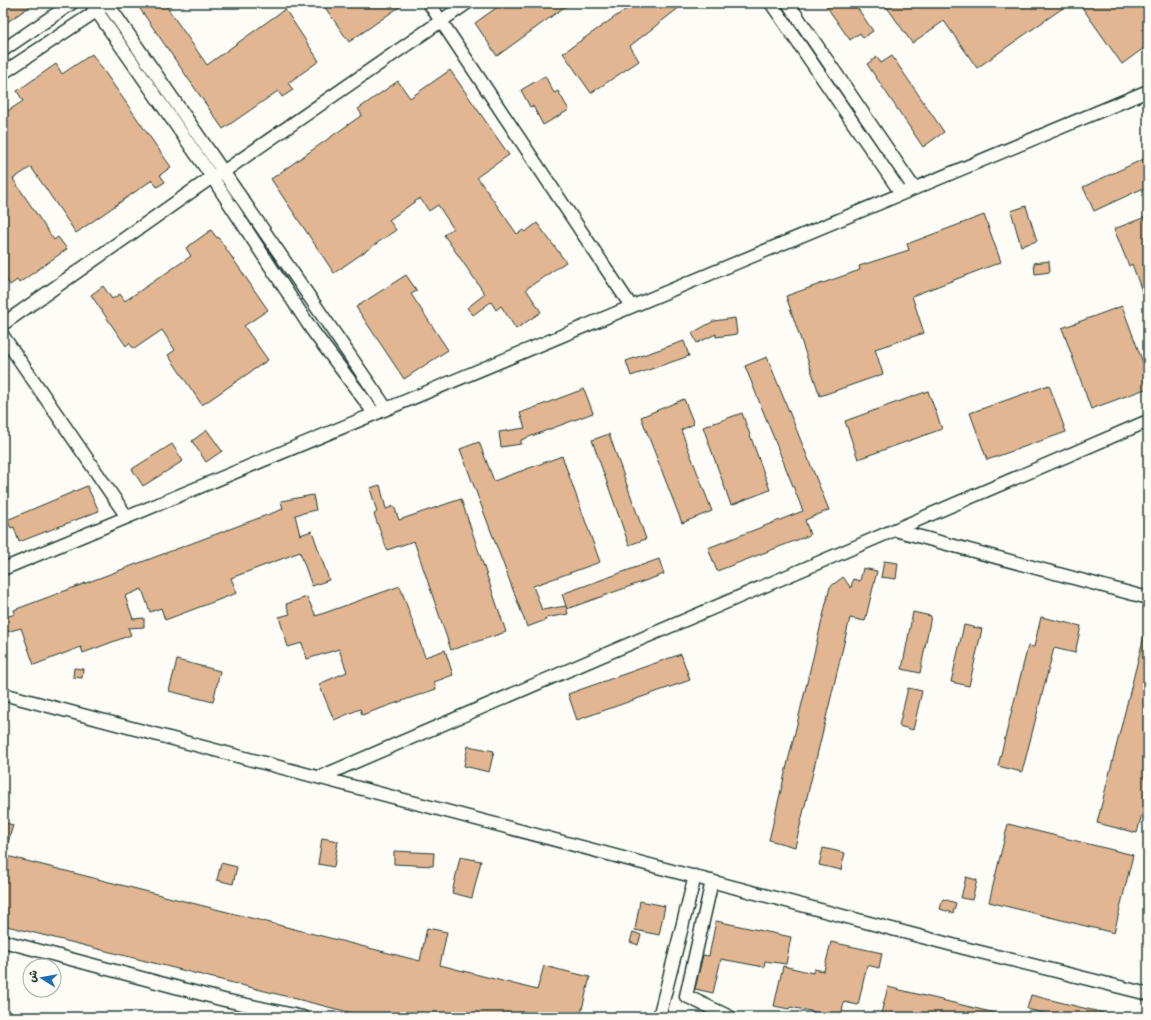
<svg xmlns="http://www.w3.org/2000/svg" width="1151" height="1020" viewBox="0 0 1151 1020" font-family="'Shantell Sans','Playpen Sans Arabic',sans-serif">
  <rect width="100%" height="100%" fill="#fdfcf7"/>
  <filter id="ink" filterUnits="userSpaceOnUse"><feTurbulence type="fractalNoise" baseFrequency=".025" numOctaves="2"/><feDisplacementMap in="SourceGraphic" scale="8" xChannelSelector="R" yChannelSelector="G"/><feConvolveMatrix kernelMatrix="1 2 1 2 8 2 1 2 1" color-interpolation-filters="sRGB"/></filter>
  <g filter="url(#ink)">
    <g fill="#e2b692" stroke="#1f3d34">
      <path d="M3,3h32l-32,22z"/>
      <path d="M136,3h28l43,62 78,-56 34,52 -31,22 5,7 -11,7 -4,-6 -55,38z"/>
      <path d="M322,3h83l-56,39z"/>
      <path d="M503,3h67l-73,53 -22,-33z"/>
      <path d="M635,3h50l-55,43 9,15 -48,32 -28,-40z"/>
      <path d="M824,3h30l19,28 -10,7 -3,-5 -10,7z"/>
      <path d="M884,3h186l-93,65 -33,-47 -32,22z"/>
      <path d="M1079,3h69v42l-26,19z"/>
      <path d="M92,54l79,113 -11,8 5,7 -8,5 -5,-7 -76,53 -45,-66 -18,12 41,61 4,-3 9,12 -48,34 -2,-3 -7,5 -7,-11v-160l20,-13 -6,-10 39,-27 6,10z"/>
      <path d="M892,56l52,76 -21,15 -56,-83 10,-7 4,6z"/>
      <path d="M450,70l59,85 -32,22 40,57 6,-4 2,2 12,-9 29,39 -40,27 15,23 -25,17 -15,-23 -5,4 -5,-8 -18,13 -6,-7 18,-14 -41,-59 9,-7 -15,-23 -9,6 -9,-13 -31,22 7,10 -62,43 -63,-94 91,-64 -4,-6 40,-28 12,17z"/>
      <path d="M545,76l9,17 4,-2 11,19 -26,15 -10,-19 -3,1 -9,-17z"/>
      <path d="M1148,157v29l-54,25 -11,-24z"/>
      <path d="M1026,206l11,35 -16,5 -10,-35z"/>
      <path d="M984,215l17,47 -89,34 12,37 -49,16 8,25 -63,22 -34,-100 74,-26 -1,-4 50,-16 -2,-6z"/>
      <path d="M1148,216v89h-1l-15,-41 -3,2 -15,-37z"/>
      <path d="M211,230l6,8 1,-1 50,73 -24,16 24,34 -66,45 -34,-50 7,-5 -13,-20 -28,19 -5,-6 -3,3 -35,-51 12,-9 9,13 8,-5 5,7 66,-45 -5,-8z"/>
      <path d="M1049,261l1,11 -15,2 -1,-11z"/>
      <path d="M406,275l11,16 -6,3 37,56 -44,29 -48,-72z"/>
      <path d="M1122,306l26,70v12l-57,21 -29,-81z"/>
      <path d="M735,318l2,16 -21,3v-3l-19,9 -5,-10 22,-12z"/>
      <path d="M684,341l5,15 -58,20 -5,-15z"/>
      <path d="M767,357l62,153 -24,10 5,15 -93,36 -9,-23 95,-37 -58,-145z"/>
      <path d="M1049,385l17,47 -79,28 -17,-47z"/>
      <path d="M584,389l9,24 -72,27v4l-20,3 -2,-15 26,-4 -5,-15z"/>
      <path d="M928,391l14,38 -84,30 -13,-38z"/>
      <path d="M684,399l10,25 -13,6 31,81 -30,12 -41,-106z"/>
      <path d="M742,413l28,77 -39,15 -28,-78z"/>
      <path d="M207,430l15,21 -16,11 -14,-21z"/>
      <path d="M609,434l37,105 -17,6 -37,-105z"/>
      <path d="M479,442l15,39 68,-25 38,106 -67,24 9,24 24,-4 2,8 -23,4 1,2 -19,7 -67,-178z"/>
      <path d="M172,444l11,17 -40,25 -11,-17z"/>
      <path d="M380,485l6,24 8,-3 5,14 62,-21 45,133 -55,18 -37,-109 -27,9 -13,-36 3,-2 -7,-24z"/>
      <path d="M87,486l12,25 -80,31 -5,-15 -3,1 -4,-8z"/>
      <path d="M313,495l3,15 -21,5 5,20 12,-4 17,49 -17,6 -12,-34 -69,26 6,15 -72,27 -4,-12 -11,4 -8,-23 -17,7 8,23 11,-1v9l-16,1 3,7 -48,18 -2,-6 -47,18 -13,-37 -18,5v-15l12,-4 -1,-4 269,-101 -2,-8z"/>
      <path d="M659,559l5,15 -97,35 -5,-15z"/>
      <path d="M884,561l14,2 -2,16 -15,-2z"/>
      <path d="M863,568l14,3 -12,50 -15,-3 -55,229 -26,-7 61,-253 13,-10 8,11 2,-9 7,2z"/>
      <path d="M400,586l25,71 20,-7 8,25 -19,7 2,7 -74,26 -2,-6 -26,11 -15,-36 28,-12 -8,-23 -32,10 -5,-16 -14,4 -9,-30 11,-3 -4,-10 21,-7 9,19z"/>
      <path d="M913,612l18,4 -11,57 -18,-4z"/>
      <path d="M1041,617l40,9 -6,27 -21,-5 -32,124 -24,-6 30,-120 6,1z"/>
      <path d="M964,625l18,4 -13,57 -18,-4z"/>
      <path d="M1145,632h3v159l-11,42 -40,-10z"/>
      <path d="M681,654l9,26 -113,40 -9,-26z"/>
      <path d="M177,660l43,11 -7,31 -44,-11z"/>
      <path d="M74,668l9,1 -1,9 -9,-1z"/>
      <path d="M908,688l14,3 -9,39 -14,-4z"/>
      <path d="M468,746l26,5 -5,21 -25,-6z"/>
      <path d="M3,822l10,3 -7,25h-3z"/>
      <path d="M1008,824l125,31 -19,78 -125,-31z"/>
      <path d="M322,838l16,3 -4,26 -16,-3z"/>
      <path d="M823,848l22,5 -4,17 -22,-5z"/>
      <path d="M394,851l40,2 -1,13 -39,-2z"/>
      <path d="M3,855l417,106 7,-33 20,4 -7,33 97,25 7,-24 46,11 -10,40h-212l-365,-92z"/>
      <path d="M460,857l21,4 -9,37 -20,-5z"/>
      <path d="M221,863l16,4 -4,17 -16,-4z"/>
      <path d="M966,877l11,3 -5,20 -11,-2z"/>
      <path d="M943,899l13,4 -3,10 -13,-4z"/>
      <path d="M640,901l25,5 -6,29 -24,-5z"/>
      <path d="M716,921l75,16 -5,27 -21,-3 -1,6 -43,-8 -8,34 -18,-4 8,-34 6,1z"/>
      <path d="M633,932l8,3 -3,10 -8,-3z"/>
      <path d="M831,942l51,11 -3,15 -12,-3 -9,40 -14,-3 -3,15 -51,-10 -1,2 -15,-3 9,-40 30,7 1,-4 10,2z"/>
      <path d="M888,987l111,27v3h-119z"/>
      <path d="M1031,995l77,19v3h-48l-33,-8z"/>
    </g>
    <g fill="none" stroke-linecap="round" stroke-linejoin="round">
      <defs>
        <g id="minor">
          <path d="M91,3l121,174 100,153 62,83"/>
          <path d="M107,3l279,405"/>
          <path d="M429,3l202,303"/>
          <path d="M771,3l130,190"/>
          <path d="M788,3l126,185"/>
          <path d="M3,50l69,-47"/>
          <path d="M3,73l101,-67"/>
          <path d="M3,324l209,-147 11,-5 244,-169"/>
          <path d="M3,336l124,181"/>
          <path d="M895,530l253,68"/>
          <path d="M3,569l1145,-478"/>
          <path d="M3,694l961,254 184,46"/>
          <path d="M320,777l828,-356"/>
          <path d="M712,881l-26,115 44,21"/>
          <path d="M3,941l221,59 79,17"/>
          <path d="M659,1017l36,-141"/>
        </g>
      </defs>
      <use href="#minor" stroke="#1f3d34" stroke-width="15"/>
      <use href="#minor" stroke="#fdfcf7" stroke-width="12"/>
    </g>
  </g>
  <rect width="1151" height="1020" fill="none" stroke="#fdfcf7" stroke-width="16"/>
  <rect x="8" y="8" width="1135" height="1004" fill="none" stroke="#1f3d34" stroke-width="1.5" filter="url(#ink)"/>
  <g transform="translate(42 978) rotate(281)"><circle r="19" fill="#fdfcf7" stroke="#a4b0a9"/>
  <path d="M0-3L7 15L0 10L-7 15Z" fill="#1f6fb2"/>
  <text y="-6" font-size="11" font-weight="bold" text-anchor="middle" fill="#1f3d34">ش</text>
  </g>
</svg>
